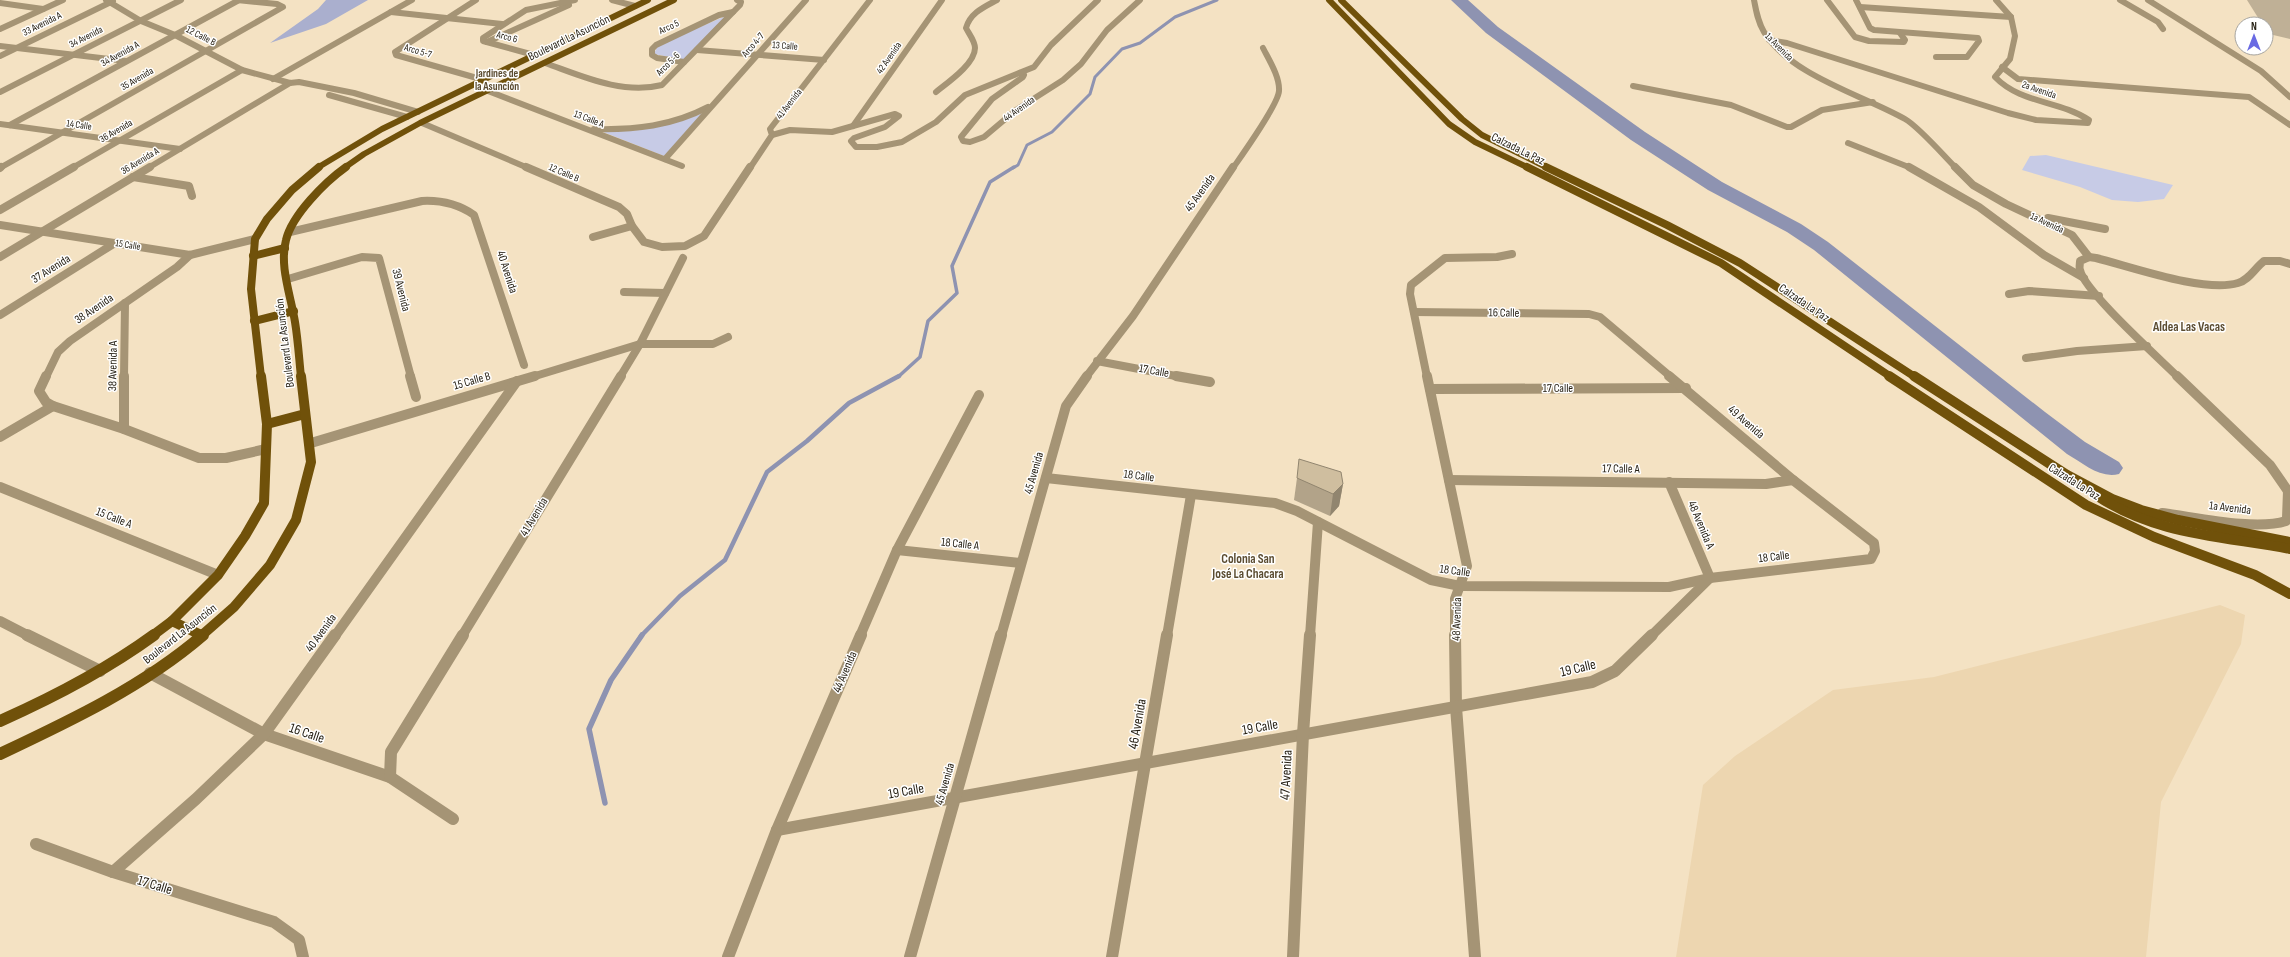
<svg xmlns="http://www.w3.org/2000/svg" width="2290" height="957" viewBox="0 0 2290 957" font-family="'Sofia Sans Condensed',sans-serif">
  <rect width="100%" height="100%" fill="#f4e2c3"/>
  <path fill="#edd6b0" d="M2220,605l25,10 -4,29 -80,158 -15,155h-470l27,-172 32,-29 98,-66 101,-13z"/>
  <g fill="#c7cbe6">
    <path d="M728,15l-44,45 -30,-6 4,-9z"/>
    <path d="M705,112l-41,44 -66,-26c38,4 72,-4 107,-18z"/>
    <path d="M2046,155l127,30 -9,14 -26,3 -26,-2 -32,-13 -58,-17 8,-14z"/>
  </g>
  <path fill="#aaafce" d="M326,0h42l-42,24 -56,19 48,-34z"/>
  <g fill="none" stroke-linecap="round" stroke-linejoin="round">
    <path stroke="#8e93b1" stroke-width="3" d="M1013,168l5,-3 9,-20 25,-13 38,-38 5,-17 27,-28 18,-6 35,-26 42,-17"/>
    <path stroke="#8e93b1" stroke-width="3.5" d="M898,377l22,-20 8,-36 29,-28 -5,-27 38,-84 24,-15"/>
    <path stroke="#8e93b1" stroke-width="4.5" d="M641,636l39,-40 45,-36 42,-88 40,-31 42,-38 50,-27"/>
    <path stroke="#8e93b1" stroke-width="5.5" d="M605,803l-16,-74 22,-49 31,-45"/>
    <path fill="#8e93b1" fill-rule="evenodd" d="M1451,0h17l30,27 147,105 77,50 79,42 27,18 217,170 40,30 34,20 4,6 -4,6c-19,5 -36,-11 -52,-20l-253,-204 -27,-18 -79,-42 -77,-50 -145,-107z"/>
    <path fill="#bfb096" fill-rule="evenodd" d="M2247,0h43v39l-21,-5 -3,-10h-4z"/>
    <g stroke="#a59475" stroke-width="6">
      <path d="M106,0l35,21 34,14 67,35 48,13 9,-1 55,11 64,19"/>
      <path d="M476,0l-81,52 1,3 88,25"/>
      <path d="M612,0l23,6"/>
      <path d="M1754,0c2,11 4,22 10,32 27,44 99,63 141,87 14,8 39,37 51,49"/>
      <path d="M1827,0l28,37 14,4 35,1 1,-2 -5,-7"/>
      <path d="M1856,0l14,28 4,2 104,8 1,3 -12,16h-31"/>
      <path d="M2120,0l38,22 5,7"/>
      <path d="M2148,0l113,71 29,26"/>
      <path d="M0,3l43,6"/>
      <path d="M1860,7l151,10"/>
      <path d="M391,12l111,12"/>
      <path d="M0,29l63,-29"/>
      <path d="M1769,40l18,3 221,70 28,7 52,3 1,-3c-30,-20 -68,-16 -94,-43l15,-18 5,-23 -4,-19 -15,-17"/>
      <path d="M487,42l82,-37"/>
      <path d="M0,46l126,15"/>
      <path d="M697,50l127,10"/>
      <path d="M534,55l-51,-14v-3l43,-28 49,-10"/>
      <path d="M0,56l113,-55"/>
      <path d="M684,62l-27,-4 -5,-3v-6l4,-4 63,-30 14,-3"/>
      <path d="M545,63c37,13 77,32 117,22l78,-80 1,-3 -4,-2"/>
      <path d="M2002,67l16,12 231,18 41,28"/>
      <path d="M1020,73l4,2 -1,2 -31,22 -31,38 2,4 7,1 14,-5 32,-27 47,-30 18,-16 26,-34 33,-30"/>
      <path d="M273,79l139,-79"/>
      <path d="M1633,86l98,19 56,22h4l31,-17 51,-8"/>
      <path d="M488,91l194,75"/>
      <path d="M0,92l181,-92"/>
      <path d="M936,92c11,-9 39,-28 39,-44 0,-7 -6,-14 -9,-20 4,-15 18,-21 31,-28"/>
      <path d="M329,95l78,22"/>
      <path d="M422,123l106,45"/>
      <path d="M0,124l180,25"/>
      <path d="M10,125l229,-125"/>
      <path d="M853,126l89,-126"/>
      <path d="M594,129c41,1 78,-3 114,-22"/>
      <path d="M772,135l18,-5 42,2 63,-18 4,2 -14,11 -31,11 -3,3 5,6h21l25,-5 34,-20 29,-27 69,-28 17,-22 47,-45"/>
      <path d="M1848,143l63,25"/>
      <path d="M665,159l141,-159"/>
      <path d="M0,168l283,-161 -6,-3 -40,-4"/>
      <path d="M72,168l170,-98"/>
      <path d="M148,168l142,-85"/>
      <path d="M750,168l22,-33 -2,-6 100,-129"/>
      <path d="M1233,168c9,-13 45,-63 46,-77 1,-14 -10,-31 -16,-43"/>
    </g>
    <g stroke="#a59475" stroke-width="8">
      <path d="M526,167l93,40 8,7 5,12 12,16 18,5 23,-1 19,-10 46,-69"/>
      <path d="M1909,167l70,40 65,48 40,23"/>
      <path d="M1955,167l18,18 33,19 66,31 17,22"/>
      <path d="M0,168l1,-1"/>
      <path d="M133,177l56,9 3,10"/>
      <path d="M0,210l74,-43"/>
      <path d="M2048,218l57,11"/>
      <path d="M0,225l190,30 65,-16"/>
      <path d="M290,232l132,-31c20,-1 36,3 52,14l50,150"/>
      <path d="M593,237l39,-11"/>
      <path d="M0,257l150,-90"/>
      <path d="M288,279l74,-22 17,1 32,119"/>
      <path d="M624,292l41,1"/>
      <path d="M2009,294l20,-3 70,5"/>
      <path d="M1414,312l175,2 11,3 71,60"/>
      <path d="M0,315l115,-72"/>
      <path d="M2026,358l51,-7 70,-5"/>
      <path d="M1097,361l84,16"/>
      <path d="M46,377l12,-25 12,-11 107,-74 13,-12"/>
      <path d="M124,377l1,-74"/>
      <path d="M532,377l108,-33h73l15,-7"/>
      <path d="M620,377l20,-33 43,-86"/>
      <path d="M1086,377l47,-61 100,-149"/>
      <path d="M1427,377l-17,-83 1,-9 34,-27 52,-1 15,-3"/>
      <path d="M2178,377c-18,-18 -94,-86 -98,-107 -1,-2 0,-6 0,-9l9,-4 7,1c36,9 108,35 142,25 11,-3 17,-15 26,-22h16l10,3"/>
    </g>
    <g stroke="#a59475" stroke-width="10">
      <path d="M46,376l-7,15 7,11 7,4 71,23 75,29h27l40,-9"/>
      <path d="M410,376l6,21"/>
      <path d="M1176,376l34,6"/>
      <path d="M1427,376l40,190 -12,33v37"/>
      <path d="M2177,376l93,89 20,29"/>
      <path d="M1430,389l256,-1"/>
      <path d="M124,429v-53"/>
      <path d="M0,437l53,-31"/>
      <path d="M311,443l224,-67"/>
      <path d="M1046,478l229,25 22,8 134,69 29,6 209,1 41,-9 161,-19 4,-8 -1,-8 -81,-63 -124,-104"/>
      <path d="M1449,480l317,4 27,-4"/>
      <path d="M0,487l218,88"/>
      <path d="M2162,513c33,4 93,18 124,8l1,-3 1,-27"/>
      <path d="M897,550l124,13"/>
      <path d="M0,621l29,15"/>
      <path d="M335,636l182,-255"/>
      <path d="M462,636l159,-260"/>
      <path d="M860,636l37,-86 82,-155"/>
      <path d="M1001,636l65,-230 21,-30"/>
      <path d="M1167,636l24,-141"/>
      <path d="M1310,636l8,-114"/>
      <path d="M1651,636l59,-58 -41,-96"/>
    </g>
    <g stroke="#a59475" stroke-width="12">
      <path d="M27,635l73,36"/>
      <path d="M1455,635l1,72 19,250"/>
      <path d="M150,673l114,61 126,43 63,42"/>
      <path d="M390,777l1,-25 72,-117"/>
      <path d="M777,830l815,-148 23,-11 37,-36"/>
      <path d="M36,844l77,28 161,50 25,18 4,17"/>
      <path d="M113,872l83,-73 68,-65 71,-99"/>
      <path d="M728,957l49,-127 84,-195"/>
      <path d="M910,957l91,-322"/>
      <path d="M1112,957l55,-322"/>
      <path d="M1293,957l10,-223 7,-99"/>
    </g>
    <g stroke="#70510a" stroke-width="6">
      <path d="M1329,0l120,124 26,18 54,26"/>
      <path d="M1341,0l121,119 20,16 66,33"/>
      <path d="M317,168l65,-39 266,-129"/>
      <path d="M344,168l20,-14 56,-31 254,-123"/>
    </g>
    <g stroke="#70510a" stroke-width="8">
      <path d="M1527,167l194,96 170,114"/>
      <path d="M1546,167l121,58 73,38 175,114"/>
      <path d="M253,256l32,-8"/>
      <path d="M254,321l40,-10"/>
      <path d="M261,377l-10,-88 4,-50 12,-20 25,-29 27,-23"/>
      <path d="M301,377c-2,-19 -3,-37 -6,-55 -4,-26 -16,-56 -9,-82 6,-25 39,-58 60,-73"/>
    </g>
    <g stroke="#70510a" stroke-width="10">
      <path d="M1889,376l197,129 68,32 101,38 35,19"/>
      <path d="M1914,376l153,99 45,24 29,11 37,10 112,22"/>
      <path d="M267,424l38,-10"/>
      <path d="M2096,495c59,40 126,41 194,54"/>
      <path d="M172,621l29,14"/>
      <path d="M152,636l20,-15 46,-46 27,-39 19,-33 3,-79 -6,-48"/>
      <path d="M201,636l33,-29 36,-42 26,-45 15,-58 -10,-86"/>
    </g>
    <g stroke="#70510a" stroke-width="12">
      <path d="M0,721c54,-24 106,-51 154,-86"/>
      <path d="M0,754c70,-33 144,-68 203,-119"/>
    </g>
  </g>
  <path fill="#b2a389" d="M1297,478l46,6 -4,22 -9,10 -36,-16z"/>
  <path fill="#91856f" d="M1343,484l-4,22 -9,10 3,-22z"/>
  <path fill="#cfbe9f" stroke="#91856f" d="M1299,459l42,13 2,12 -10,10 -36,-16z"/>
  <g text-anchor="middle" dominant-baseline="central" stroke-width="3" stroke-linejoin="round" paint-order="stroke">
    <g font-size="10" fill="#231d11" stroke="#fff">
      <text transform="translate(42 24) rotate(-26)">33 Avenida A</text>
      <text transform="translate(669 27) rotate(-25)">Arco 5</text>
      <text transform="translate(201 36) rotate(27)">12 Calle B</text>
      <text transform="translate(86 37) rotate(-27)">34 Avenida</text>
      <text transform="translate(507 37) rotate(15)">Arco 6</text>
      <text transform="translate(753 45) rotate(-49)">Arco 4-7</text>
      <text transform="translate(785 46) rotate(4)">13 Calle</text>
      <text transform="translate(1779 47) rotate(45)">1a Avenida</text>
      <text transform="translate(418 51) rotate(16)">Arco 5-7</text>
      <text transform="translate(120 54) rotate(-29)">34 Avenida A</text>
      <text transform="translate(889 58) rotate(-55)">42 Avenida</text>
      <text transform="translate(668 64) rotate(-45)">Arco 5-6</text>
      <text transform="translate(137 79) rotate(-30)">35 Avenida</text>
      <text transform="translate(2039 90) rotate(19)">2a Avenida</text>
      <text transform="translate(789 104) rotate(-52)">41 Avenida</text>
      <text transform="translate(1019 109) rotate(-35)">44 Avenida</text>
      <text transform="translate(589 119) rotate(21)">13 Calle A</text>
      <text transform="translate(79 125) rotate(8)">14 Calle</text>
      <text transform="translate(116 131) rotate(-30)">36 Avenida</text>
      <text transform="translate(140 161) rotate(-31)">36 Avenida A</text>
      <text transform="translate(564 173) rotate(23)">12 Calle B</text>
      <text transform="translate(2047 223) rotate(25)">1a Avenida</text>
      <text transform="translate(128 245) rotate(9)">15 Calle</text>
    </g>
    <g font-size="11" font-weight="bold" fill="#5b4c31" stroke="#fff">
      <text x="497" y="73">Jardines de<tspan x="497" dy="13">la Asunción</tspan></text>
    </g>
    <g font-size="12" fill="#231d11" stroke="#fff">
      <text transform="translate(569 38) rotate(-26)">Boulevard La Asunción</text>
      <text transform="translate(1518 149) rotate(26)">Calzada La Paz</text>
      <text transform="translate(1200 193) rotate(-54)">45 Avenida</text>
      <text transform="translate(51 269) rotate(-32)">37 Avenida</text>
      <text transform="translate(507 272) rotate(72)">40 Avenida</text>
      <text transform="translate(401 290) rotate(76)">39 Avenida</text>
      <text transform="translate(1804 303) rotate(34)">Calzada La Paz</text>
      <text transform="translate(94 309) rotate(-34)">38 Avenida</text>
      <text transform="translate(1504 313) rotate(1)">16 Calle</text>
      <text transform="translate(285 343) rotate(-97)">Boulevard La Asunción</text>
      <text transform="translate(113 366) rotate(-89)">38 Avenida A</text>
      <text transform="translate(1154 371) rotate(10)">17 Calle</text>
      <text transform="translate(472 381) rotate(-16)">15 Calle B</text>
      <text x="1558" y="388">17 Calle</text>
      <text transform="translate(1746 422) rotate(41)">49 Avenida</text>
      <text transform="translate(1621 469) rotate(1)">17 Calle A</text>
      <text transform="translate(1034 473) rotate(-74)">45 Avenida</text>
      <text transform="translate(1139 476) rotate(7)">18 Calle</text>
      <text transform="translate(2074 482) rotate(32)">Calzada La Paz</text>
      <text transform="translate(2230 508) rotate(7)">1a Avenida</text>
      <text transform="translate(534 517) rotate(-59)">41 Avenida</text>
      <text transform="translate(114 518) rotate(22)">15 Calle A</text>
      <text transform="translate(1701 525) rotate(67)">48 Avenida A</text>
      <text transform="translate(960 544) rotate(6)">18 Calle A</text>
      <text transform="translate(1774 557) rotate(-7)">18 Calle</text>
      <text transform="translate(1455 571) rotate(7)">18 Calle</text>
      <text transform="translate(1457 619) rotate(-88)">48 Avenida</text>
      <text transform="translate(321 633) rotate(-54)">40 Avenida</text>
      <text transform="translate(180 634) rotate(-38)">Boulevard La Asunción</text>
      <text transform="translate(845 672) rotate(-67)">44 Avenida</text>
      <text transform="translate(945 784) rotate(-74)">45 Avenida</text>
    </g>
    <g font-size="13" font-weight="bold" fill="#5b4c31" stroke="#fff">
      <text x="2189" y="327">Aldea Las Vacas</text>
      <text x="1248" y="559">Colonia San<tspan x="1248" dy="15">José La Chacara</tspan></text>
    </g>
    <g font-size="14" fill="#231d11" stroke="#fff">
      <text transform="translate(1578 668) rotate(-13)">19 Calle</text>
      <text transform="translate(1137 724) rotate(-80)">46 Avenida</text>
      <text transform="translate(1260 727) rotate(-10)">19 Calle</text>
      <text transform="translate(307 733) rotate(19)">16 Calle</text>
      <text transform="translate(1286 775) rotate(-87)">47 Avenida</text>
      <text transform="translate(906 791) rotate(-10)">19 Calle</text>
      <text transform="translate(155 885) rotate(17)">17 Calle</text>
    </g>
  </g>
  <g transform="translate(2254 36)"><circle r="19" fill="#ffffff" stroke="#a7a5a0"/>
  <path d="M0-3L7 15L0 10L-7 15Z" fill="#696ae3"/>
  <text y="-6" font-size="11" font-weight="bold" text-anchor="middle" fill="#231d11">N</text>
  </g>
</svg>
